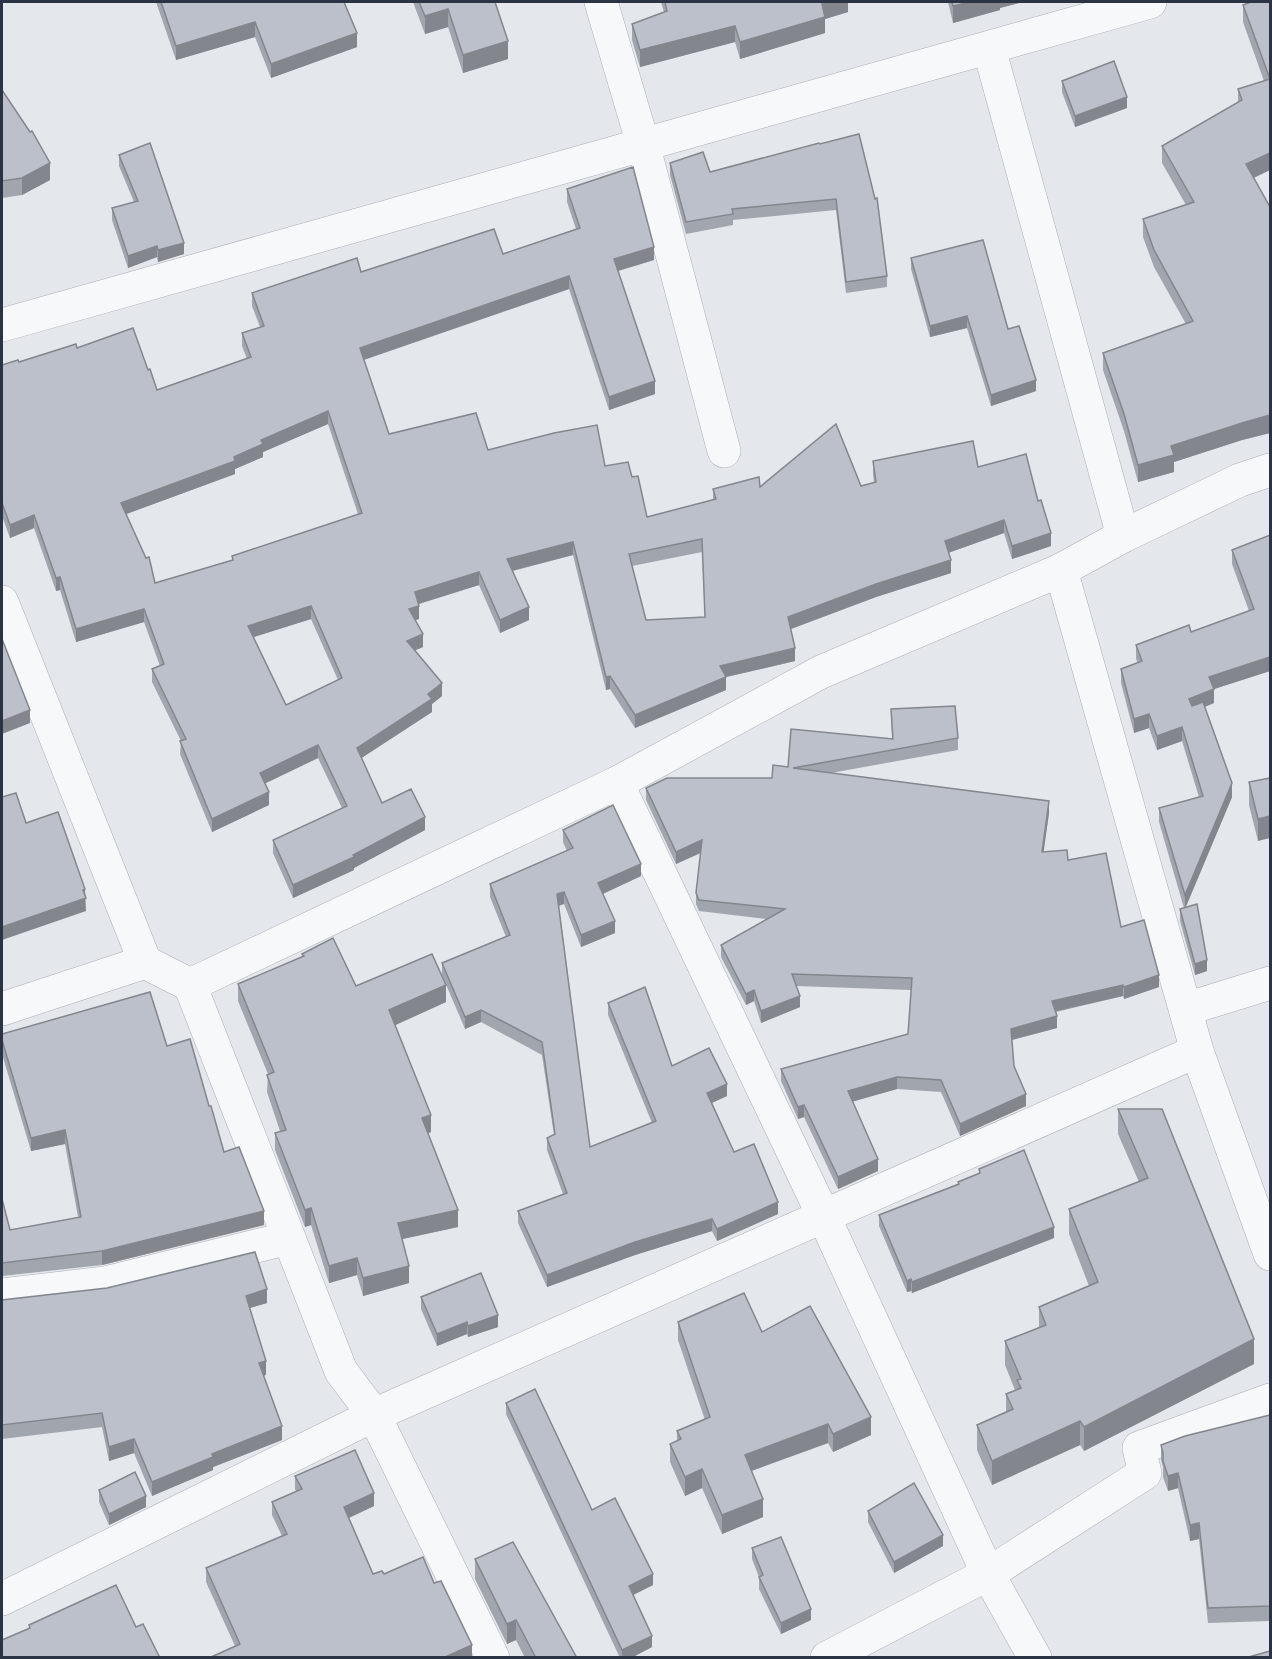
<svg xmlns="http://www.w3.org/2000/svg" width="1272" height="1659" viewBox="0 0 1272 1659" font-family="'Varela Round',sans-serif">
  <rect width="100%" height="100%" fill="#e4e7ec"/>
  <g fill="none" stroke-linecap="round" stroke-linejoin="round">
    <defs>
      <g id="minor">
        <path d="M601,2l42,142 81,307"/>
        <path d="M989,48l134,488"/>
        <path d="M2,325l1148,-323"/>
        <path d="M1061,570l136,481 73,203"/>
        <path d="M2,602l143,360 45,23 151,386 33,44 119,243"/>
        <path d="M617,783l207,434 164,357 47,84"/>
        <path d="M190,985l427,-202 204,-111 240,-102 62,-34 117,-56 30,-10"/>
        <path d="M2,1009l143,-47"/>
        <path d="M1186,1009l84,-26"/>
        <path d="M2,1295l103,-12 184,-45"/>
        <path d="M2,1599l372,-184 823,-364"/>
        <path d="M827,1658l161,-84 157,-101 -6,-25 131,-48"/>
      </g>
    </defs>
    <use href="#minor" stroke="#a9aeb7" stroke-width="34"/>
    <use href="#minor" stroke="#f7f8fa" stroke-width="33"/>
  </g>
  <g fill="#a1a5ae" fill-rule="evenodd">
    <path d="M156,2h188l13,45 -86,31 -16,-41 -79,23z"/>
    <path d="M413,2h82l13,57 -45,14 -15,-46 -23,7z"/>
    <path d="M661,2h187v10l-23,7v14l-85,26 -5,-17 -95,25 -8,-27v-16l32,-12z"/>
    <path d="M948,2h75l-23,6v2l-47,13z"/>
    <path d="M1270,2v168l-16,8 16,29v226l-28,7 -68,22v10l-36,10 -14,-51 -21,-61v-17l83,-29 -32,-57 -11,-30v-18l43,-14 -24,-42v-17l76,-44v-13l26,-8 -21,-59v-17z"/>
    <path d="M1062,81l65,27 -52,19 -13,-35z"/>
    <path d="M2,90l48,90 -28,15 -20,3z"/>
    <path d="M819,143l68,133v11l-41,6 -10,-83 -103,10v5l-47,9 -16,-59v-12l40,9z"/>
    <path d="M119,155l65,99 -26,8 -1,-5 -29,11 -16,-48v-12l22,-6 -15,-36z"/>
    <path d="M567,189l87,71 -36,11 37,123 -46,16 -40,-121 -205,71 25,74 99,16 117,16 27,11 15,40 66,-17v-11l47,-2 101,-1 13,-3 -1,-9v-13l105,6 60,34 13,45 -39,13 -8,-26 -56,20 3,20 -75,24 -85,32 4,32 -69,16v13l-91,38 -25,-39 -4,1 -33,-135 -60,16 16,49 -29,13 -21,-48 -60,19v15l-4,1 8,27 -8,3 27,46 -10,8v8l-71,46 21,45 43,27 -71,38v2l-61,28 -20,-45v-13l69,-32 -24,-50 -53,25 4,22 -57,27 -32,-78 1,-13 -29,-59v-13l8,-3 -16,-44 -68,20 -16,-52 -4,1 -22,-63 -24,10 -8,-22v-151l17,-3 58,-14 71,22 9,20 90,-31 -5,-13v-13l18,-6 -8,-21v-13l109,-21 142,-18 73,-25 -9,-27zM328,424l30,90 -126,42v4l-77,23 -29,-69 109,-40v-5l28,-12v-5zM702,552l3,65 -59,3 -14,-54zM311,619l27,61 -52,25 -33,-68z"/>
    <path d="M911,258l97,71 28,62 -45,15 -24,-78 -37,9 -19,-68z"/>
    <path d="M1270,535v136l-56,18v14l-9,4 27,90 -47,111 22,63 -12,4 -15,-54v-12l4,-1 -25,-86v-14l40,-11 -17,-56 -25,9 -8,-22 -15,5 -13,-50v-14l17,-6 -2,-4v-14l55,-13 58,-21 -17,-47v-14z"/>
    <path d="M891,709l67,29v12l-127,23 218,40 -6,39 25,8 53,67 38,60 -35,12 -1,-3 -67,16 1,16 -45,12 2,26 12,40 -66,30 -19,-44 -44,-3 -45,12 26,70 -40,18 -34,-72 -6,2 -17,-38v-12l127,-35 3,-44 -115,-4 4,21 -39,16 -7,-22 -8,4 -25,-48v-12l46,-26 -68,-8 -3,-7v-11l5,-40 -25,11 -30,-64v-12l126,-10 16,-11 104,-28z"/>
    <path d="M1270,778l-12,63 -9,-36v-23z"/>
    <path d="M563,830l78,46 -38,18 12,39 -34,14 -17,-43 -5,2 31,241 62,-24 -44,-108v-12l64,63 55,30 -15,7 22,49 44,62 -61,27 -5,-10 -77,24 -88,32 -29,-64v-12l45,-17 -16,-44v-12l7,-3 -12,-80 -61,-33 -16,7 -23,-54v-12l64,-26 -16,-40v-13l77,-33 -4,-9z"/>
    <path d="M302,954l54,32 90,16 -51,23 36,107 -3,1 30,94 -56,12 7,44 -46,13 -6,-21 -28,8 -18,-58 -6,2 -30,-77v-17l5,-2 -13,-39 1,-18 -30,-73v-17l64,-27z"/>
    <path d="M2,1034l165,12 42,60 15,46 40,73 -162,40 -100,11v-77l8,31 68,-13 -13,-73 -34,7 -29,-97z"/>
    <path d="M1118,1109l136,255 -170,87 -4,-6 -88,40 -15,-35v-25l29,-13v-18l9,-4 -10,-25v-24l34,-14v-20l50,-21 -20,-52v-25l70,-27 -21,-48z"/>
    <path d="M979,1169l75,69 -142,55 -1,-2 -4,1 -28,-66v-11l79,-31v-2l21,-8z"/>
    <path d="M421,1297l77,30 -30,10 -1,-3 -30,12 -16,-37z"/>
    <path d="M2,1300l265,3 -17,5 16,67h-3l19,65 -69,27v3l-61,26 -18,-43 -25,8 -7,-34 -100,12z"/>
    <path d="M678,1322l84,10 109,103 -38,17 -5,-9 -76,28 11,46 -41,17 -20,-46 -17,8 -15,-34v-18l7,-3v-10l28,-11 -27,-80z"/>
    <path d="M506,1403l147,182 -20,10 19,52 -21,11h-11l-114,-244z"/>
    <path d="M1270,1415v206l-62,2 -9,-84 -9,2 -12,-53 -10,3 -5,-14v-10l-2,-7v-15z"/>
    <path d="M295,1476l79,30 -25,12 24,56h11l50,9 38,75 -237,-12 -29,-64v-14l76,-32 -10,-21v-13l24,-11 -1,-2z"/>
    <path d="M99,1490l47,17 -37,18 -10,-23z"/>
    <path d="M868,1511l75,35 -49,27 -26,-51z"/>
    <path d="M752,1548l59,72 -30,14 -22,-45v-12l-7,-18z"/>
    <path d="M475,1559l102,99h-52l-9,-18 -9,4 -32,-65z"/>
  </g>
  <g fill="#83868d">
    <path d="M830,2h18v10l-23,7v14l-85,26v-17l82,-38z"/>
    <path d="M970,2h53l-23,6v2l-47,13v-17z"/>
    <path d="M448,9v18l-23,7v-18z"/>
    <path d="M255,22v15l-79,23v-14z"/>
    <path d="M735,26v16l-95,25v-17z"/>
    <path d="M357,33v14l-86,31v-14z"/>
    <path d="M508,41v18l-45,14v-18z"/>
    <path d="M1127,97v11l-52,19v-11z"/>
    <path d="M1270,153v17l-24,11v-17z"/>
    <path d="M50,163v17l-28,15v-17z"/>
    <path d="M184,243v11l-26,8v-12z"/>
    <path d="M157,246v11l-29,11v-12z"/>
    <path d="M654,247v13l-40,12v-13z"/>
    <path d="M569,276v13l-209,72v-13z"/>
    <path d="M967,316v12l-37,9v-11z"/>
    <path d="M1036,380v11l-45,15v-11z"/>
    <path d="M655,381v13l-46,16v-13z"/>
    <path d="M328,411v13l-65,28v5l-28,12v5l-114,42v-13l113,-46 27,-17z"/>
    <path d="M1270,415v18l-28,7 -68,22v10l-36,10v-17l33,-19 71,-23z"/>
    <path d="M34,515v13l-24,10v-13z"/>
    <path d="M1004,520v13l-59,21v-13z"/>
    <path d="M1051,533v13l-39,13v-13z"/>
    <path d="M573,542v13l-66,17v-13z"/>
    <path d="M951,560v13l-75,24 -88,33v-13l88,-33z"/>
    <path d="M479,572v13l-64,20v-13z"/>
    <path d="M60,577v13l-4,1v-13z"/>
    <path d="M311,606v13l-63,20v-13z"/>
    <path d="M419,606v13l-10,3v-13z"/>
    <path d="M529,607v13l-29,13v-13z"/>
    <path d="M144,609v13l-68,20v-13z"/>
    <path d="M423,634v13l-16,7v-13z"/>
    <path d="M795,648v13l-69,16v13l-91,38v-13l85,-49z"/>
    <path d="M1270,657v14l-56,18v14l-25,10v-14l20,-22z"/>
    <path d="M610,676v13l-4,1v-13z"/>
    <path d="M442,683v13l-10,8v8l-75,49v-13z"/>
    <path d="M30,710v13l-28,11v-13z"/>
    <path d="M1149,714v14l-15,5v-14z"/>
    <path d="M1182,727v14l-25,9v-14z"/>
    <path d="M318,745v13l-58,28v-13z"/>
    <path d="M1232,783v14l-47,112v-14z"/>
    <path d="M269,792v13l-57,27v-13z"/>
    <path d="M1049,801v12l-7,51v-12z"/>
    <path d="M1270,816v22l-12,3v-22z"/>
    <path d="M425,817v13l-71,38v2l-61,28v-13l60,-30z"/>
    <path d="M702,840v12l-26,12v-12z"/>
    <path d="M641,864v12l-43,20v-13z"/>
    <path d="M85,889l1,22 -84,29v-13z"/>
    <path d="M564,892v12l-7,2v-12z"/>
    <path d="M615,921v12l-34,14v-12z"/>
    <path d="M1207,960v11l-12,4v-11z"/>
    <path d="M1159,975v12l-35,12v-12z"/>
    <path d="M446,985v17l-57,26v-18z"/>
    <path d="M1123,985v11l-71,16v-11z"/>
    <path d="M754,990v11l-8,4v-11z"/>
    <path d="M800,996v11l-39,16v-12z"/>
    <path d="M481,1010v12l-16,7v-12z"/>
    <path d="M1057,1016v12l-46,12v-11z"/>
    <path d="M897,1077v12l-49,14v-12z"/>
    <path d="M727,1084v12l-20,9v-12z"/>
    <path d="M1026,1094v12l-66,30v-12z"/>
    <path d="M804,1105v12l-6,2v-12z"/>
    <path d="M431,1115v17l-9,4v-18z"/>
    <path d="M65,1130v14l-34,7v-13z"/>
    <path d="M878,1159v12l-40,18v-12z"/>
    <path d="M778,1202v12l-61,27v-12z"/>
    <path d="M311,1208v17l-6,2v-17z"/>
    <path d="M458,1210v17l-60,13v-17z"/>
    <path d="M264,1211v14l-162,40v-14z"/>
    <path d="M712,1219v12l-77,24 -88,32v-12l88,-33z"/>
    <path d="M1054,1227v11l-142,55v-11z"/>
    <path d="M357,1258v17l-28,8v-17z"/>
    <path d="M409,1266v17l-46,13v-18z"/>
    <path d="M911,1279v12l-4,1v-11z"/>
    <path d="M267,1289v14l-21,6v-13z"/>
    <path d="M498,1315v12l-30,10v-11z"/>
    <path d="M467,1322v12l-30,12v-12z"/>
    <path d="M1254,1339v25l-170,87v-24z"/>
    <path d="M266,1361v14l-7,2v-14z"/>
    <path d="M871,1417v18l-38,17v-18z"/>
    <path d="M1080,1421v24l-88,40v-24z"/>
    <path d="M828,1424v19l-83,30v-18z"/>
    <path d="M282,1426v14l-69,27v3l-61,26v-14l60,-28z"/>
    <path d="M134,1439v14l-25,8v-14z"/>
    <path d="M702,1469v19l-17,8v-19z"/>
    <path d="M1178,1473v15l-10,3v-15z"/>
    <path d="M374,1493v13l-30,14v-13z"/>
    <path d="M146,1496v11l-37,18v-11z"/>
    <path d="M763,1499v18l-41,17v-19z"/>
    <path d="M1199,1523v16l-9,2v-16z"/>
    <path d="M943,1535v11l-49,27v-11z"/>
    <path d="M653,1574v11l-24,12v-11z"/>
    <path d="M811,1609v11l-30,14v-11z"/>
    <path d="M516,1620v20l-9,4v-20z"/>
    <path d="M652,1636v11l-21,11h-9v-8z"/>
    <path d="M472,1645v13h-29z"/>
  </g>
  <g fill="#bbc0ca" stroke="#83868d" stroke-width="1.5" fill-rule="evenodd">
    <path d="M161,2h183l13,31 -86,31 -16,-42 -79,24z"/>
    <path d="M419,2h76l13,39 -45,14 -15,-46 -23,7z"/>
    <path d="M665,2h165l-8,2 3,13 -85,25 -5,-16 -95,24 -8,-26 35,-13z"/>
    <path d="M952,2h18l-17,4z"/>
    <path d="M1251,2h19v151l-24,11 24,43v208l-28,8 -71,23 3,9 -36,10 -14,-51 -21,-61 90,-32 -39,-71 -11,-31 51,-17 -32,-56 80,-46 -4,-11 32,-10 -27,-74z"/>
    <path d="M1114,61l13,36 -52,19 -13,-35z"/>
    <path d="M2,90l28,42 2,-1 18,32 -28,15 -20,3z"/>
    <path d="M859,134l16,65 2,-1 10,78 -41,6 -10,-83 -104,10 1,5 -47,8 -16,-59 33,-11 7,20 109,-29 1,1z"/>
    <path d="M150,143l34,100 -26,7 -1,-4 -29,10 -16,-48 26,-7 -19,-46z"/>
    <path d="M633,167l21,80 -40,12 41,122 -46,16 -40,-121 -209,72 29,86 87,-21 12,37 66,-17 43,-8 8,41 23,-4 4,15 6,-1 9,41 69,-18 -3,-10 46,-12 1,10 76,-63 25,62 15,-4 -3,-21 100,-20 5,26 48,-13 12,47 3,-1 10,33 -39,13 -8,-26 -59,21 6,19 -75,24 -88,33 7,31 -75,18 6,11 -91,38 -25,-39 -4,1 -33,-135 -66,17 22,48 -29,13 -21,-48 -64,20 4,14 -10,3 14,25 -16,7 35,42 -14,11 4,5 -75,49 25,55 29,-14 14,28 -72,38 1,2 -61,28 -20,-45 74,-34 -29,-61 -58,28 9,19 -57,27 -32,-78 6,-2 -34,-70 12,-5 -20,-55 -68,20 -16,-52 -4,1 -22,-63 -24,10 -8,-22v-138l16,-5 1,2 57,-18 1,4 56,-20 15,42 2,-1 7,21 94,-33 -9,-24 22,-7 -12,-33 105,-35 4,14 133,-43 9,25 77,-26 -13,-39zM328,411l34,102 -130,43 1,4 -78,23 -6,-26 -3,1 -25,-55 114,-42 -1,-4 29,-13 -2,-4zM702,539l3,78 -59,3 -17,-66zM311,606l31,72 -56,27 -38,-79z"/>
    <path d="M983,240l25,89 11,-3 17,54 -45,15 -24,-79 -37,10 -19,-68z"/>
    <path d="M1270,535v122l-61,20 5,12 -25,10 3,7 11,-4 29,81 -47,112 -26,-87 44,-12 -21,-69 -25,9 -8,-22 -15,5 -13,-50 21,-8 -6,-16 53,-20 2,7 63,-23 -22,-59z"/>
    <path d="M2,639l28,71 -28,11z"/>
    <path d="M955,706l3,32 -165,30 256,33 -7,51 25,-2 1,10 38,-7 15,74 23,-7 15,55 -35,12 -1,-2 -71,16 5,15 -46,13 3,37 12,28 -66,30 -19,-44 -44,-3 -49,14 30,68 -40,18 -34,-72 -6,2 -17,-38 127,-35 4,-56 -120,-4 8,22 -39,15 -7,-21 -8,4 -25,-49 64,-36 -86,-9 -3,-7 6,-53 -26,12 -30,-64 21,-10h105l1,-13 15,2 3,-38 102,10 -2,-30z"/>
    <path d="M1270,778v38l-12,3 -9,-37z"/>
    <path d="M16,793l10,30 32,-11 27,77 -2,1 3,8 -84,29v-130z"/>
    <path d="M613,805l28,59 -43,19 17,38 -34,14 -17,-43 -7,2 33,253 66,-26 -48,-118 37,-16 27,79 37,-18 18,36 -20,9 27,59 20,-8 24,58 -61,27 -5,-10 -77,23 -88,33 -29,-64 49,-18 -20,-55 8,-4 -13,-92 -61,-32 -16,7 -23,-54 68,-28 -20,-51 83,-36 -10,-18z"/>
    <path d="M1197,904l10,56 -12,4 -15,-55z"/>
    <path d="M333,938l23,48 76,-32 14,31 -57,25 42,105 -9,3 36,92 -60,13 11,43 -46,12 -6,-20 -28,8 -18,-58 -6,2 -30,-77 11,-3 -19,-55 7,-3 -36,-88 66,-28 -2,-2z"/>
    <path d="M150,992l17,54 23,-7 19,67h2l13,46 15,-5 25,64 -162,40 -100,12v-64l8,31 71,-13 -16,-87 -34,8 -29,-98v-6z"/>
    <path d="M1118,1109h44l92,230 -170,88 -4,-6 -88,40 -15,-36 36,-16 -7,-15 15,-6 -4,-8 4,-1 -16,-38 41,-16 -7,-18 59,-25 -29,-73 79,-31z"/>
    <path d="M1024,1150l30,77 -142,55 -1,-3 -4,2 -28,-66 80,-31 -1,-2 22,-9 -1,-4z"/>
    <path d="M255,1252l12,37 -21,7 20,65 -7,2 23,63 -70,28 1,3 -61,25 -18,-43 -25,8 -7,-34 -100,12v-125l105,-12z"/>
    <path d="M481,1273l17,42 -30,11 -1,-4 -30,12 -16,-37z"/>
    <path d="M744,1293l18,39 48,-26 61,111 -38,17 -5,-10 -83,31 18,44 -41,16 -20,-46 -17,8 -15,-33 11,-5 -4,-8 33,-14 -32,-95z"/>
    <path d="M535,1389l57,121 23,-12 38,76 -24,12 23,50 -30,14 -116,-247z"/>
    <path d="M1270,1415v191l-62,2 -9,-85 -9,2 -12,-52 -10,3 -5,-15v-8l-2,-8 24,-9z"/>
    <path d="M355,1450l19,43 -30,14 29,67 9,-3 2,3 39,-17 11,26 7,-2 31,64 -29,13h-234l31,-14 -34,-76 81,-34 -15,-32 30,-13 -7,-13z"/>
    <path d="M135,1472l11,24 -37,18 -10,-24z"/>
    <path d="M914,1483l29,52 -49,27 -26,-51z"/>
    <path d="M781,1537l30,72 -30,14 -22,-46 4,-2 -11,-27z"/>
    <path d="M513,1542l64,116h-41l-20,-38 -9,4 -32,-65z"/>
    <path d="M116,1585l20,42 7,-3 17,34h-158v-18l28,-12 -1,-3z"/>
    <path d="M1270,1651v7h-25z"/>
  </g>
  <rect width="1272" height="1659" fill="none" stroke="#2b3445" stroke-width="6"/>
</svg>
